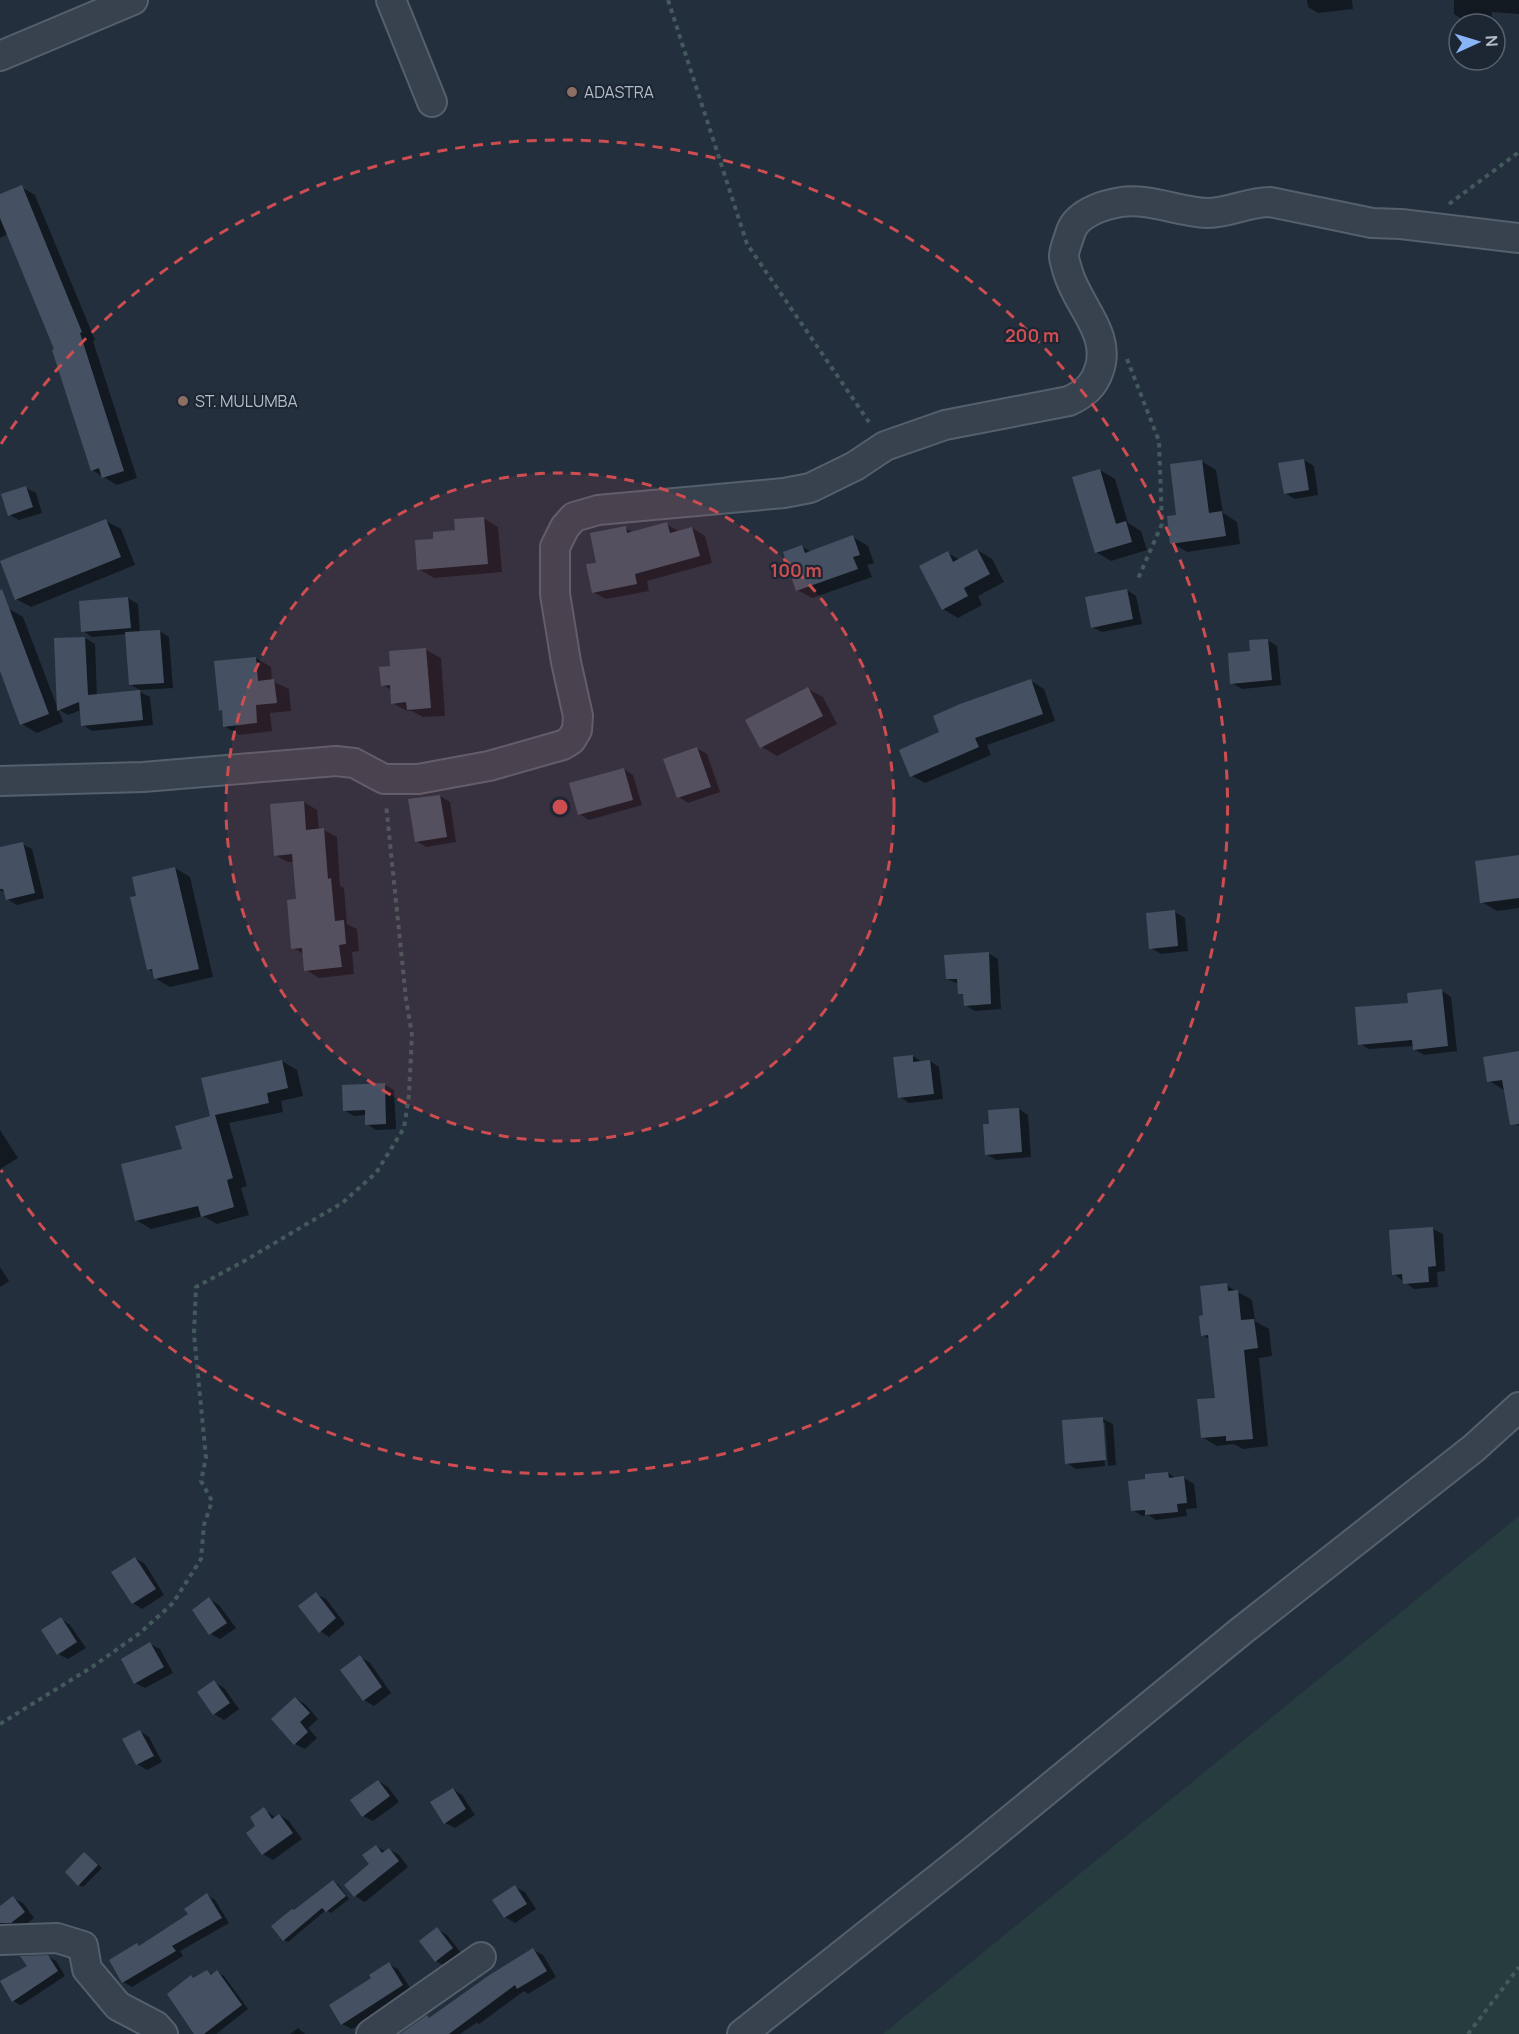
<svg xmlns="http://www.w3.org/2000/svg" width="1519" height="2034" viewBox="0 0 1519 2034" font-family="Manrope,sans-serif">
  <rect width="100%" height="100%" fill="#242f3e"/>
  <path fill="#263c3f" d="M1519,1516v518h-636z"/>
  <g fill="#0007">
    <path d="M1307,0h45l1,9 -35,4 -10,-6z"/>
    <path d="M1454,0h65v14l-27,-2 -1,12 -23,-1 -14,-9z"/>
    <path d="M21,187l14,8 60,145 -2,1 44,137 -20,7 -25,-15 -36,-120 -48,-116 -8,4v-42z"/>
    <path d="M1304,460l10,6 4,29 -23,4 -10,-6z"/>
    <path d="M1201,461l15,9 7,43 14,9 3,22 -53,8 -15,-9 6,-27z"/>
    <path d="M1100,470l15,9 13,44 13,8 6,19 -36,11 -15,-9z"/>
    <path d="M26,488l10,5 6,20 -23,7 -9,-5z"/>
    <path d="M483,518l15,9 4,45 -68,6 -15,-9 16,-29z"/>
    <path d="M106,521l15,8 14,36 -104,42 -15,-8z"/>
    <path d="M666,524l14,8 12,-4 13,8 7,27 -65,18 2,10 -43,8 -13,-7 4,-28 28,-36 9,5z"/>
    <path d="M853,537l15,9 6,17 -7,2 5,12 -60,21 -15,-8 5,-43 10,5z"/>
    <path d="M977,550l15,9 12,23 -26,14 4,9 -24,13 -15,-9 5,-56 12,7z"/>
    <path d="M1127,590l9,6 6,28 -40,8 -10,-5z"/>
    <path d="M128,598l10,6 2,29 19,-2 10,6 4,51 -33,2 -9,-5 -4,-51 -35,3 -9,-6z"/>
    <path d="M8,608l15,9 35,92 27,-71 10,6 2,52 43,-4 10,5 3,28 -61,6 -9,-6 -2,-15 -13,5 -10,-6 5,13 -26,11 -15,-9 -22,-57v-58z"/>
    <path d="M1267,640l10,6 4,39 -39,4 -10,-6 20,-31z"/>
    <path d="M426,650l15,8 4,58 -22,1 -11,-6h-5l-15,-8 -1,-13 -8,-5 9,-17z"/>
    <path d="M256,658l15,9 1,14 17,8 2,22 -21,2 2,18 -33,4 -15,-9 -1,-15 -2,-1z"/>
    <path d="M1031,681l13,8 11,32 -68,24 4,10 -66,28 -13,-7 29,-43z"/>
    <path d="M808,689l15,8 14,27 -60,32 -15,-9z"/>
    <path d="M697,748l10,6 13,38 -32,11 -9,-6z"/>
    <path d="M624,769l9,6 9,30 -53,15 -10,-6z"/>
    <path d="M440,796l10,6 6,40 -30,5 -10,-6z"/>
    <path d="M304,802l13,8 2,20h5l13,7 3,49 4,2 3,36 10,5 2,22 -7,1 2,22 -35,4 -13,-8 -2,-16 -11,-6 5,-48 -4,-38h-6l-13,-7z"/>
    <path d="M22,844l10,5 12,49 -27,7 -10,-6 -1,-6 -6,-3v-41z"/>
    <path d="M1519,857v51l-22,3 -15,-9z"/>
    <path d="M175,868l15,9 23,100 -43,10 -15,-9 -2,-6 -5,-3 -10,-72z"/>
    <path d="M1175,912l10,6 3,33 -27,3 -10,-6z"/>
    <path d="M988,953l10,6 3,50 -26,2 -10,-6 -1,-9 -4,-3 -1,-9 -12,-5z"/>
    <path d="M1442,991l9,6 6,54 -33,4 -10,-6v-3l-45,3 -9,-5 49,-40z"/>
    <path d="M1519,1053v73l-9,-5 -6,-31 -15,-9z"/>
    <path d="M913,1056l9,6 8,-1 9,6 4,32 -34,4 -9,-6z"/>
    <path d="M282,1061l15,9 6,26 -22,5 2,11 -54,11 18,63 -6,2 8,27 -32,9 -14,-8 -52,13 -15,-9 48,-70 27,-33z"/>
    <path d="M385,1085l9,5 2,39 -20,1 -9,-6 -1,-9 -12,1 -10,-6z"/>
    <path d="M1019,1109l9,6 3,42 -35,3 -10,-6 4,-29z"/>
    <path d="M0,1130l18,28 -18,11z"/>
    <path d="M1433,1229l10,5 2,37 -8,1 1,15 -24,2 -20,-15z"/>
    <path d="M0,1267l9,14 -9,6z"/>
    <path d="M1226,1285l26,15 3,21 14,8 3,27 -13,2 9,88 -25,3 -9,-5 -17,2 -15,-9 14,-38 -6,-59 -7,-5 2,-19z"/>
    <path d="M1103,1419l10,5 3,41 -8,1 -3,-43h-3l3,43 -29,3 -9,-6z"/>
    <path d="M1168,1473l9,6 7,-1 10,6 3,24 -11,1 1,7 -31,4 -8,-5 -6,1 -9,-6 14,-30z"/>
    <path d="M135,1558l10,6 19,31 -22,14 -9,-6z"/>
    <path d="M316,1594l10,5 19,25 -16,13 -9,-6z"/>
    <path d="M209,1599l10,6 17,23 -16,11 -9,-5z"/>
    <path d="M61,1619l9,6 16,23 -18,11 -10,-5z"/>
    <path d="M150,1644l10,5 13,24 -28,15 -10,-5z"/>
    <path d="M360,1657l10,6 21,30 -17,13 -10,-6z"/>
    <path d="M214,1682l10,6 15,21 -15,11 -10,-6z"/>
    <path d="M295,1698l10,6 13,15 -10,9 9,10 -12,11 -10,-5z"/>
    <path d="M140,1731l9,6 13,25 -15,8 -10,-6z"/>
    <path d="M378,1781l10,6 11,15 -26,19 -10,-5z"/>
    <path d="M453,1789l9,6 13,20 -20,13 -10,-5z"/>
    <path d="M264,1809l12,9 3,-3 10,6 13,18 -29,21 -10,-6 -5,-27z"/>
    <path d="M376,1846l10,6 3,-3 10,6 9,12 -43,35 -10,-6 16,-32z"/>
    <path d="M85,1854l17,14 -19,19 -4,-2z"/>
    <path d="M333,1882l5,2 11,15 -18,14 -5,-3 -38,32 -4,-2 10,-28z"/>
    <path d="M515,1887l10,5 11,17 -21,14 -10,-6 -11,-17z"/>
    <path d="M207,1895l8,5 14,23 -49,28 3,5 -51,31 -9,-5 14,-37 4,2 49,-32z"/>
    <path d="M13,1898l10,5 11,15 -13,10 -14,1 -7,-3v-18z"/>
    <path d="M437,1929l10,6 15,19 -16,13 -10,-6z"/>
    <path d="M533,1950l10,5 13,22 -28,17 -4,-3 -45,33 -3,-1 -16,11h-58l25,-17 4,2z"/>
    <path d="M47,1956l9,5 9,15 -44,29 -8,-4z"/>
    <path d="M389,1964l9,5 14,22 -60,38 -10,-5 31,-46z"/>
    <path d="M207,1971l6,4 4,-3 7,4 24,33 -32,25h-20l-1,-55z"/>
    <path d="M298,2028l7,6h-15z"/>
  </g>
  <g fill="#455162">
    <path d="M22,185l60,147 -2,1 44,138 -22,7 -3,-10 -8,3 -39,-121 2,-1 -54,-131v-24z"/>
    <path d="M1304,459l5,31 -25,4 -6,-31z"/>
    <path d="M1202,460l7,53 13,-2 4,25 -56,8 -3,-28 9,-1 -6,-51z"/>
    <path d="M1100,469l16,55 10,-3 6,21 -37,11 -23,-76z"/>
    <path d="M26,486l7,21 -25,9 -7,-22z"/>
    <path d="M484,517l4,47 -71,6 -2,-30 18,-1v-7l22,-2 -1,-11z"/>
    <path d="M106,519l15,38 -106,43 -15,-39z"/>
    <path d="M667,522l3,11 22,-6 8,29 -65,18 2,10 -45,9 -6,-29 10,-1 -6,-30 36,-7 1,7z"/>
    <path d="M853,535l7,20 -7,2 5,12 -62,22 -13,-39 19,-7 3,8z"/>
    <path d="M977,549l13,25 -26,14 4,8 -26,14 -23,-44 29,-15 5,11z"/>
    <path d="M2,589l47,125 -29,11 -20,-54v-81z"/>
    <path d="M1127,589l6,30 -42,9 -6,-31z"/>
    <path d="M128,597l3,31 -50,4 -2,-31z"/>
    <path d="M160,630l4,53 -35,2 -4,-53z"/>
    <path d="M85,637l3,58 52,-5 3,30 -62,6 -2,-24 -22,9 -3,-73z"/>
    <path d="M1268,639l4,41 -42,4 -2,-31 22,-2 -1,-11z"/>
    <path d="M426,648l5,60 -24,2 -1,-8 -15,2 -1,-19 -9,1 -2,-19 11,-1 -1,-15z"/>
    <path d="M256,657l2,24 16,-2 3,24 -21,2 1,18 -34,4 -1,-17 -3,1 -5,-50z"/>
    <path d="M1031,679l12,35 -68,24 4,9 -69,30 -11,-27 40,-18 -6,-16 27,-12z"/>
    <path d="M808,687l15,29 -63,32 -15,-28z"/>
    <path d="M697,747l14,40 -34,11 -14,-39z"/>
    <path d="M624,768l9,32 -55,15 -9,-32z"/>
    <path d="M440,795l7,42 -32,5 -7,-43z"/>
    <path d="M304,801l2,29 18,-2 4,51 3,-1 4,43 9,-1 2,24 -7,1 3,22 -38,4 -2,-23 -11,1 -4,-49 9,-1 -4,-45 -18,2 -4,-52z"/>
    <path d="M23,842l12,51 -29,7 -3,-11h-3v-42z"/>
    <path d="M1519,855v43l-39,5 -5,-42z"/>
    <path d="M175,867l24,102 -45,10 -2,-10 -5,1 -17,-73 6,-1 -4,-19z"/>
    <path d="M1175,910l3,36 -29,3 -3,-36z"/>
    <path d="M989,952l2,52 -27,2 -1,-12h-5l-1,-15h-11l-2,-24z"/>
    <path d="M1442,989l6,57 -35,4 -1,-10 -54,5 -3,-38 53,-4 -1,-10z"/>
    <path d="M1519,1051v73l-9,1 -8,-45 -15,2 -4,-25z"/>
    <path d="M913,1055v7l17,-2 4,34 -36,4 -5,-41z"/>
    <path d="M282,1060l6,28 -21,5 2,10 -54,12 18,63 -6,2 7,27 -33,10 -3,-11 -63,15 -14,-57 61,-15 -7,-23 35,-10 -9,-38z"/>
    <path d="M385,1083l1,41 -21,1v-15l-22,1 -1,-26z"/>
    <path d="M1019,1108l3,44 -37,3 -2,-31h6l-1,-14z"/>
    <path d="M1433,1227l3,39 -8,1 1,15 -26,2 -1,-10 -10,1 -3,-45z"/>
    <path d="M1227,1283l1,8 10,-1 3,30 13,-1 4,29 -14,2 9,89 -27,2v-5l-25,2 -4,-39 18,-1 -7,-63 -7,1 -2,-20 4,-1 -3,-29z"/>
    <path d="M1103,1417l3,43 -41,4 -3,-44z"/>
    <path d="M1168,1472l1,6 15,-2 3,27 -10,1 1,8 -33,3v-5l-14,1 -3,-30 17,-2v-5z"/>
    <path d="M135,1557l21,32 -24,15 -21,-32z"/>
    <path d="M316,1592l20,26 -17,15 -21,-27z"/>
    <path d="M209,1597l18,26 -18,12 -17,-25z"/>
    <path d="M61,1617l16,25 -20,13 -16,-25z"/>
    <path d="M150,1642l14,25 -30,17 -13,-25z"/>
    <path d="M360,1655l22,32 -19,14 -23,-31z"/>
    <path d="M214,1680l16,23 -17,12 -16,-23z"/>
    <path d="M295,1697l15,16 -10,9 8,10 -14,13 -23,-26z"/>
    <path d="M140,1730l14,26 -18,9 -14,-26z"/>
    <path d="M378,1780l12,16 -28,21 -12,-17z"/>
    <path d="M453,1788l13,21 -22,15 -14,-22z"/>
    <path d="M264,1807l8,12 7,-5 14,19 -31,22 -16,-22 9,-7 -5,-9z"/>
    <path d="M376,1845l6,8 7,-5 10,13 -45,36 -10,-12 25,-21 -7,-9z"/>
    <path d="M84,1852l14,13 -20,21 -13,-14z"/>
    <path d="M333,1880l13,16 -20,16 -4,-4 -39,33 -12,-15 21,-17 2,1z"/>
    <path d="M515,1885l12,19 -23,14 -12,-18z"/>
    <path d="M207,1893l15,25 -50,28 4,5 -54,32 -13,-23 28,-17 2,3 49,-32 -4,-5z"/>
    <path d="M13,1896l12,16 -14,11h-11v-17z"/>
    <path d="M437,1927l16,21 -18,14 -16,-21z"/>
    <path d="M533,1948l14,23 -30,18 -2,-4 -66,49h-49l27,-19 2,3 59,-42z"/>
    <path d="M48,1955l10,16 -46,31 -12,-21 27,-15 -7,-10z"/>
    <path d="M389,1962l14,23 -62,40 -12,-20 42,-27 -2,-3z"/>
    <path d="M207,1970l4,5 6,-5 25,35 -38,29h-10l-27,-40 24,-19 2,3z"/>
  </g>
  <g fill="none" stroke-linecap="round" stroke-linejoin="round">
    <defs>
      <g id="minor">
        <path d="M391,0l41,102"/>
        <path d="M0,56l133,-56"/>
        <path d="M0,781l143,-4 193,-16 18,2 30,16h34l71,-13 74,-21 8,-5 6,-10 1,-14 -12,-54 -11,-68v-47l10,-20 9,-10 24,-7 186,-17 26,-5 45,-22 30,-20 60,-21 124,-24c15,-7 25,-15 30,-31 13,-37 -23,-65 -32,-101 -1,-4 -3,-9 -3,-13 0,-7 4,-15 6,-22 5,-20 32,-29 51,-32 30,-4 58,10 86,11 22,0 41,-11 63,-11l102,21 29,1 118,14"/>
        <path d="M0,1940l57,-2 26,8 4,23 31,37 38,20 7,8"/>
        <path d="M371,2034l110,-77"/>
        <path d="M742,2034l227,-180 271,-222 234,-184 45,-41"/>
      </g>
    </defs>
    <use href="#minor" stroke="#565f6c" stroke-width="32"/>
    <g stroke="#44595c" stroke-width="4" stroke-dasharray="4.5 4.5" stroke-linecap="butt">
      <path d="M668,0l79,244 124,181"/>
      <path d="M1449,204l70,-52"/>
      <path d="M1127,359l32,82 3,83 -25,57"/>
      <path d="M0,1724l92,-57 48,-34 33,-30 28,-44 3,-34 8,-24 -11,-20 5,-23 -12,-124 2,-47 50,-27 96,-57 34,-30 28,-45 5,-33 3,-60 -6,-36 -20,-195"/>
      <path d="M1468,2034l51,-67"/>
    </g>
    <use href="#minor" stroke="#38414e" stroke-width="28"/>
  </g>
  <circle cx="560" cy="807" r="334" fill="#ce4d50" fill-opacity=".12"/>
  <g fill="none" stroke="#ce4d50" stroke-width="3" stroke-dasharray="10 8">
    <circle cx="560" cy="807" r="334"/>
    <path d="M1 444A667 667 0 1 1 1 1170"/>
  </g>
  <g fill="#8d6e63" stroke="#1d2633" stroke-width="2">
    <circle cx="572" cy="92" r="6"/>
    <circle cx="183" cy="401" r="6"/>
  </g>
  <g text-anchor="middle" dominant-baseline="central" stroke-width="4.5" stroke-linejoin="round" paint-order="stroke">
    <g font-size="16" fill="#b4bcc9" stroke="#1d2633" text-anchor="start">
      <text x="584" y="92">ADASTRA</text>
      <text x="195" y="401">ST. MULUMBA</text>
    </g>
  </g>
  <circle cx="560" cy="807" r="9" fill="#ce4d50" stroke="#1d2633" stroke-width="3"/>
  <g font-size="18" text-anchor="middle" font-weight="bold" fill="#ce4d50" stroke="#1d2633" stroke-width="4.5" stroke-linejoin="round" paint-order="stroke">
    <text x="1032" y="342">200 m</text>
    <text x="796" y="577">100 m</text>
  </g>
  <g transform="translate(1477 42) rotate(86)"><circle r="28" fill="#1d2633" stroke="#59626f" stroke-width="1.5"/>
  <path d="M0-4.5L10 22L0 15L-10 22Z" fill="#8ab4f8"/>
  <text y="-9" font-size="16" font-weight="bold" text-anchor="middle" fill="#b4bcc9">N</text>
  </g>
</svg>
